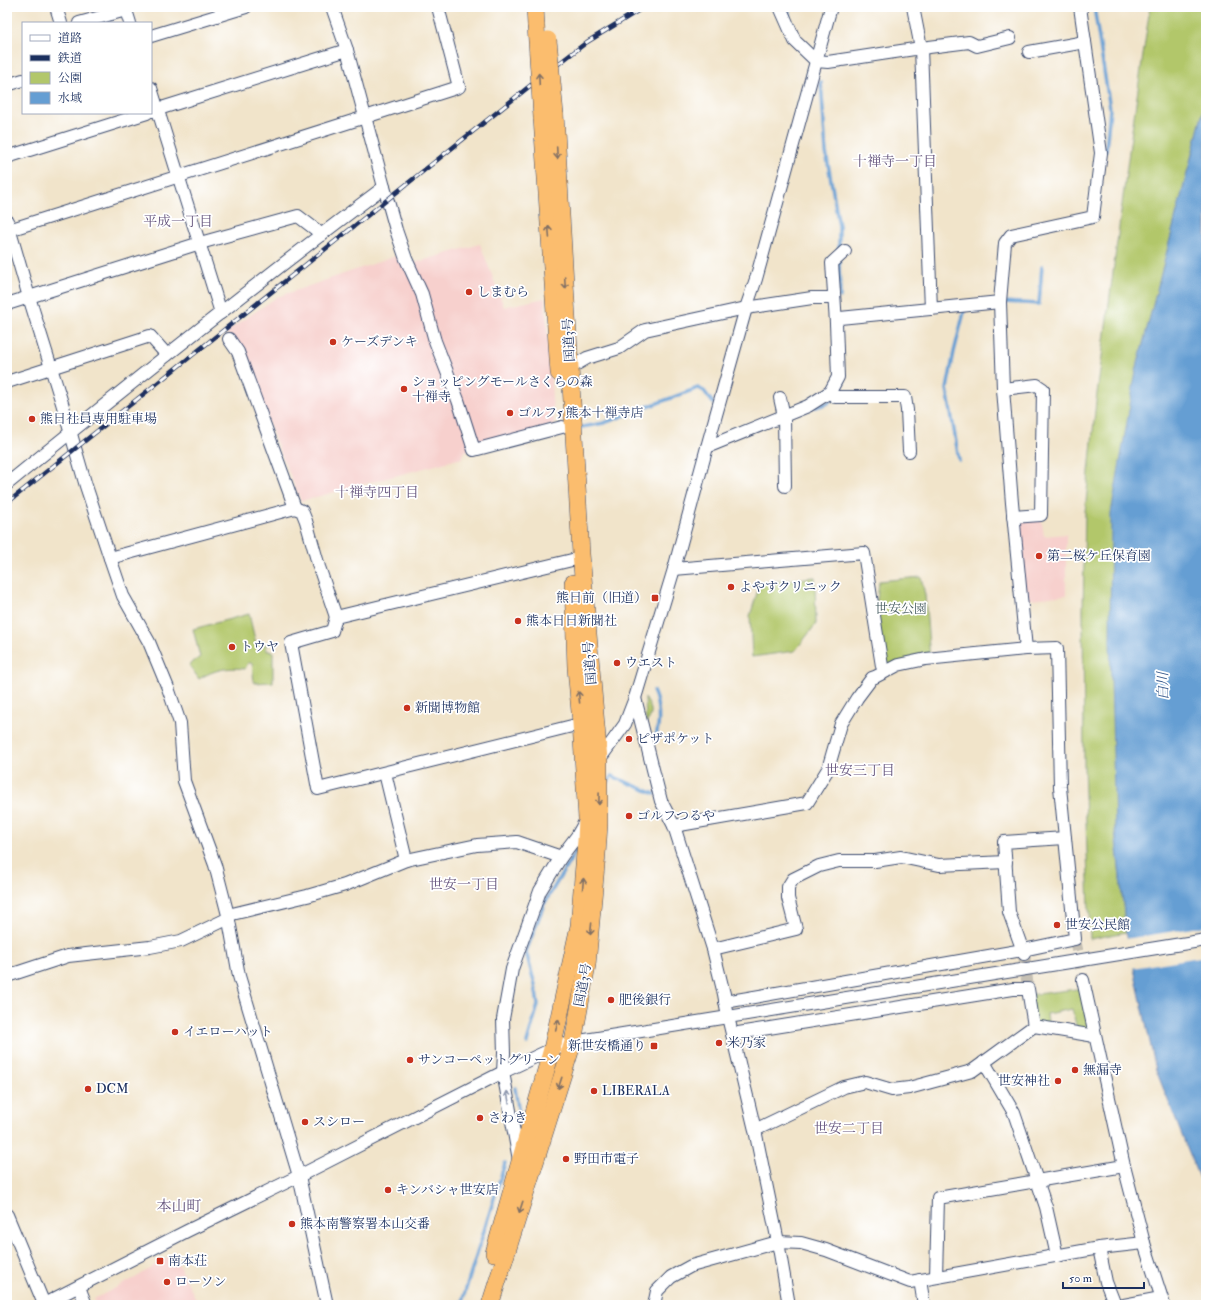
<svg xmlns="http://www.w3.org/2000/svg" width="1213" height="1312" viewBox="0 0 1213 1312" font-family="'IM FELL Double Pica','Noto Serif JP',serif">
  <rect width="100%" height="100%" fill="#fff"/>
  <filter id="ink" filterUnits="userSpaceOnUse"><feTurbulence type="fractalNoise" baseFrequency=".025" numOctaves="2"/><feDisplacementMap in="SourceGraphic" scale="8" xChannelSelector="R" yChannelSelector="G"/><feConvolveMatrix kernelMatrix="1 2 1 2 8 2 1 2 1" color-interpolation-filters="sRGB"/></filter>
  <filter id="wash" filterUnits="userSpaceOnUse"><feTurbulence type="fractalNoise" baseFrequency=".012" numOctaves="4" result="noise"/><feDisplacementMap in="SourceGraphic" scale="16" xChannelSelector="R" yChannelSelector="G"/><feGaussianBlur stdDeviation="0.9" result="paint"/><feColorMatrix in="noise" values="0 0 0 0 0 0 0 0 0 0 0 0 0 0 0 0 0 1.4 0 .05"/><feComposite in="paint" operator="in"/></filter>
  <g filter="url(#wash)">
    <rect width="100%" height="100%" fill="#f1e4ca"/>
    <g fill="#f7d0cd">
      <path d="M480,244l24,63 41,-9 9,127 -89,26 -3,7 -161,43 -23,-54 -36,-93 -16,-22 51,-35 122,-42 12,9z"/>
      <path d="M1041,518l3,18 22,-2v61l-42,5 -7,-75 3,-5z"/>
      <path d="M173,1254l26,51h-103l-2,-6 43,-22z"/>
    </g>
    <g fill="#b2c76b" stroke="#667b64">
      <path d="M1150,7h56v93l-70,271 -21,459 11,102 -36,7 -6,-173 -1,-155 2,-99 11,-111 34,-257z"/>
      <path d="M815,577l1,47 -21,27 -43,6 -2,-41 10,-33z"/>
      <path d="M921,577l4,18 5,64 -40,7 -6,-4 -8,-52 3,-29z"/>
      <path d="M249,614l7,30h10v6l7,1v31l-19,1 -2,-20h-4l-3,6c-17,-2 -30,0 -46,10l-10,-14 11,-8 -7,-28z"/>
      <path d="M645,698c7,10 9,16 1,25z"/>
      <path d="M1084,988l11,48 -17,-3 -6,-24 -25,5 2,15 -15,-3 -5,-31z"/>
    </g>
    <path fill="#659ed3" stroke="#406698" d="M1206,100v1096l-50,-126 -30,-138 -11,-102 -5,-190 1,-127 25,-142z"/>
    <path fill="#f1e4ca" d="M1206,926v30l-74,12 -7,-29z"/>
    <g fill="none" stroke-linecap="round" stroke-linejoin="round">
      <g stroke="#659ed3" stroke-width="3.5">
        <path d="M788,7l1,9"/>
        <path d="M1094,7l16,102 -4,41"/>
        <path d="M821,82l5,70 13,74v25"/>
        <path d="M839,261l1,36"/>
        <path d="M1003,302l36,2 3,-38"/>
        <path d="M816,407l12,-4 15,-19v-7"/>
        <path d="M582,427l22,-4 94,-35 6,3 9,12"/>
        <path d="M959,460l-12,-71 7,-37 11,-44"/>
        <path d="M653,691c6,12 8,34 2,46"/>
        <path d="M612,776l43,18"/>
        <path d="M607,783l3,-4"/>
        <path d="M527,1043l11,-38 -3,-20 -9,-33 18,-48 34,-57"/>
        <path d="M515,1088l5,31"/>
        <path d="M461,1305l44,-142"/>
      </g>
    </g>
  </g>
  <g filter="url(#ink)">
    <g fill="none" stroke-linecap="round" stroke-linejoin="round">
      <g stroke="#c6c0b4" stroke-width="12" stroke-dasharray="12 6" stroke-linecap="butt">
        <path d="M1075,939l8,41"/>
        <path d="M1024,954l4,35"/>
      </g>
      <defs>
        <g id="minor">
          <path d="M56,7l5,16"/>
          <path d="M125,7l5,16"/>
          <path d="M780,7l15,34 21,20 12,1 93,-14 10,261"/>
          <path d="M913,7l8,41 48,-6 8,4 33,-8"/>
          <path d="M79,23l47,-13"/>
          <path d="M151,36l95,-29"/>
          <path d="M1029,52l56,-10"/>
          <path d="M7,85l16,-5"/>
          <path d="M151,88l70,225"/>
          <path d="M152,111l195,-61"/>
          <path d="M7,157l140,-44"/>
          <path d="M384,187l12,43 10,29 16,35 13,47 23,59 16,50 88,-23"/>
          <path d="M7,221l22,76 33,106 24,83 24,72 13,38 26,46 19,46 12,35 4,58 31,84 13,50 79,-19 38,-11 61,-25 71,-15 40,-3 44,15"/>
          <path d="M9,230l347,-110 103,-33 -21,-80"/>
          <path d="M7,304l193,-61 98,-27 17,13 6,6"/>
          <path d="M836,323l-4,-60 13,-12"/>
          <path d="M229,339l9,13 57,156"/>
          <path d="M570,368l17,-10 32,-10 26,-18 101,-22 66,-10h22"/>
          <path d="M7,382l143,-46 17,19"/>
          <path d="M1003,389l34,-4 6,4 -2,126 -28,2"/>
          <path d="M830,392l5,5h70l2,13 2,41"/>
          <path d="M780,398l4,18 1,70"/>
          <path d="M707,447l101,-41 22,-14 8,-15 -2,-54 4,-5 160,-16"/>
          <path d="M7,484c124,-101 249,-201 377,-297l-37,-137 -15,-43"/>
          <path d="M110,558l185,-50 7,3 4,10 13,46 17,50 236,-57"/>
          <path d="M674,569l190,-16 18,113 3,6"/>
          <path d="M336,617l-4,14 -41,12 27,146 270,-67"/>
          <path d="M635,698l26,103 13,25 39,123 11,45 4,23 27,113 23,112 11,63"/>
          <path d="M597,761l2,-1 26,-36 10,-26 39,-129 33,-122 39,-139 10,-29 75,-272"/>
          <path d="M385,773l21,87"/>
          <path d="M674,826l133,-23 21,-34 13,-45 16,-26 15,-20 3,-1 23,-12 28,-6 100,-10 -14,-146 -9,-114 -3,-87 5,-59 6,-8 82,-18 8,-64 -21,-146"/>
          <path d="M228,915l11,61 60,200 28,129"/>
          <path d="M713,949l83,-20 -8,-31v-11l5,-8 26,-13 20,-5h36l26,-4 38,8 67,-3"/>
          <path d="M1024,954l-15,-42 -5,-70 61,-4"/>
          <path d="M7,976l61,-20 82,-9 31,-6 48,-23"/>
          <path d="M1083,980l41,186 20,77 20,62"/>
          <path d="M725,1002l298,-52 52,-11 -15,-152 -3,-139 -31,1"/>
          <path d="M1034,1026l61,10"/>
          <path d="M732,1034l281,-45h15l6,37 -62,45 -63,17 -17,2 -27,-8 -21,5 -89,43"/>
          <path d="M984,1062l30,51 32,94 11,49"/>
          <path d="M519,1160l-16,-88 1,-19 -1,-34 9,-50 28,-78 21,-34 16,-21 9,-16"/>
          <path d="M7,1215l37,89"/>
          <path d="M1099,1248l7,34 9,23"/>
          <path d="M936,1277l2,-79 186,-32"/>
          <path d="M920,1280l4,25"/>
          <path d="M79,1287l7,18"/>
          <path d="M42,1305l145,-74 112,-55 204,-104 49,-23 21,-7 503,-81"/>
          <path d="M654,1305l3,-14 14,-14 20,-11 87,-24 23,1 25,7 84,32 189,-34 45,-5"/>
          <path d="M1124,1305l37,-7"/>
        </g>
        <g id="highway">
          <path d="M535,7l1,19"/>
          <path d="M542,118l17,255"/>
          <path d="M494,1253l58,-204 27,-123 7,-85 1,-22 -6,-96 -5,-55 -3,-85"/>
          <path d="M490,1305l83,-263 14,-77 10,-111 2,-29v-65l-18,-206 -26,-440"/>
        </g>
      </defs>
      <use href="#minor" stroke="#3b4a6e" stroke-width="14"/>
      <use href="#highway" stroke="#3b4a6e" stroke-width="18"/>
      <use href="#minor" stroke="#fff" stroke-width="12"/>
      <use href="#highway" stroke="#fbbd6e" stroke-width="17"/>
      <defs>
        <g id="rail">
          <path d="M557,65l30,-23 57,-35"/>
          <path d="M7,503l524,-418"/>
        </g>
      </defs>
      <use href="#rail" stroke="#1b2f5e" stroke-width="4.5"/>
      <use href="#rail" stroke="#fff" stroke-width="3" stroke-dasharray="9" stroke-linecap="butt"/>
      <defs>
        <path id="minor-bridge" d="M1076,961l130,-21"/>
        <g id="highway-bridge">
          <path d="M536,26l6,92"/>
          <path d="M548,40l7,74"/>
        </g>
      </defs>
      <use href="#minor-bridge" stroke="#3b4a6e" stroke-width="14" stroke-linecap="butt"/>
      <use href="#highway-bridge" stroke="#3b4a6e" stroke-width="18" stroke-linecap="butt"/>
      <use href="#minor-bridge" stroke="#fff" stroke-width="12"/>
      <use href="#highway-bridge" stroke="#fbbd6e" stroke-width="17"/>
    </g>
    <defs><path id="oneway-shaft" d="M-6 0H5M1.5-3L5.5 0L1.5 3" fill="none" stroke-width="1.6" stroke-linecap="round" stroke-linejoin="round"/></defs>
    <g stroke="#806f65">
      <use href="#oneway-shaft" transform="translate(539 79) rotate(-93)"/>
      <use href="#oneway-shaft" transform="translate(557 153) rotate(87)"/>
      <use href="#oneway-shaft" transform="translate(549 232) rotate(-94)"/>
      <use href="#oneway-shaft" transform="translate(565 283) rotate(87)"/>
      <use href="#oneway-shaft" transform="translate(579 697) rotate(-96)"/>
      <use href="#oneway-shaft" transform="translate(599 799) rotate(91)"/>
      <use href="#oneway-shaft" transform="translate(583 884) rotate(-85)"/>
      <use href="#oneway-shaft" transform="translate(591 929) rotate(96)"/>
      <use href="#oneway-shaft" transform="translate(557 1025) rotate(-77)"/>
      <use href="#oneway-shaft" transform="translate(560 1083) rotate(108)"/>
      <use href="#oneway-shaft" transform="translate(521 1207) rotate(108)"/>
    </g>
    <use stroke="#8d97ae" href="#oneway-shaft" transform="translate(508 1097) rotate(-100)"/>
  </g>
  <g fill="#c8321e" stroke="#fff" stroke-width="1.5">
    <circle cx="469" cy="292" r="4"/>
    <circle cx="333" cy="342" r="4"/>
    <circle cx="404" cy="389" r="4"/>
    <circle cx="510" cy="413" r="4"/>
    <circle cx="32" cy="419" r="4"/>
    <circle cx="1039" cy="556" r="4"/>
    <circle cx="731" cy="587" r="4"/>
    <rect x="651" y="594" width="8" height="8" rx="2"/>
    <circle cx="518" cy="621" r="4"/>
    <circle cx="232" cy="647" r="4"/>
    <circle cx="617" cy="663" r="4"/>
    <circle cx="407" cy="708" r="4"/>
    <circle cx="629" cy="739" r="4"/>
    <circle cx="629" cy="816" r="4"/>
    <circle cx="1057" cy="925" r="4"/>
    <circle cx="611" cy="1000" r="4"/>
    <circle cx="175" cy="1032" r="4"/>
    <circle cx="719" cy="1043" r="4"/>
    <rect x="650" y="1042" width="8" height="8" rx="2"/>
    <circle cx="410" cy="1060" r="4"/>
    <circle cx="1075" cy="1070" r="4"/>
    <circle cx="1058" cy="1081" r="4"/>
    <circle cx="88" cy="1089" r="4"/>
    <circle cx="594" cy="1091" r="4"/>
    <circle cx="480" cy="1118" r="4"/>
    <circle cx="305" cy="1122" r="4"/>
    <circle cx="566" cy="1159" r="4"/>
    <circle cx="388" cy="1190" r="4"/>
    <circle cx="292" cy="1224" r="4"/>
    <rect x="156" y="1257" width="8" height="8" rx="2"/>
    <circle cx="167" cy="1282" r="4"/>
  </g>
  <g text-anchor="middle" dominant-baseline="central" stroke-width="3.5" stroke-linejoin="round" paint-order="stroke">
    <g font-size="13" fill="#1b2f5e" stroke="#fff" text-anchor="start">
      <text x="477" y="292">しまむら</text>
      <text x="341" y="342">ケーズデンキ</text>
      <text x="412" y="382">ショッピングモールさくらの森<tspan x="412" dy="15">十禅寺</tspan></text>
      <text x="518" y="413">ゴルフ5 熊本十禅寺店</text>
      <text x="40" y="419">熊日社員専用駐車場</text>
      <text x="1047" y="556">第二桜ケ丘保育園</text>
      <text x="739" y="587">よやすクリニック</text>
      <text x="647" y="598" text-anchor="end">熊日前（旧道）</text>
      <text x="526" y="621">熊本日日新聞社</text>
      <text x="240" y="647">トウヤ</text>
      <text x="625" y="663">ウエスト</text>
      <text x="415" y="708">新聞博物館</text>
      <text x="637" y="739">ピザポケット</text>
      <text x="637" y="816">ゴルフつるや</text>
      <text x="1065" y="925">世安公民館</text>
      <text x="619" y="1000">肥後銀行</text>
      <text x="183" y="1032">イエローハット</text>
      <text x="727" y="1043">米乃家</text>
      <text x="646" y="1046" text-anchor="end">新世安橋通り</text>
      <text x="418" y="1060">サンコーペットグリーン</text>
      <text x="1083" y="1070">無漏寺</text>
      <text x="1050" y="1081" text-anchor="end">世安神社</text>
      <text x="96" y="1089">DCM</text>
      <text x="602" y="1091">LIBERALA</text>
      <text x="488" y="1118">さわき</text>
      <text x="313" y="1122">スシロー</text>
      <text x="574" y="1159">野田市電子</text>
      <text x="396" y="1190">キンバシャ世安店</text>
      <text x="300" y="1224">熊本南警察署本山交番</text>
      <text x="168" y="1261">南本荘</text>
      <text x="175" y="1282">ローソン</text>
    </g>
    <g font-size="13" fill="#1b2f5e" stroke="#fff">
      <text transform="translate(569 340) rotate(-93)">国道3号</text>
      <text transform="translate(590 663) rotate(-95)">国道3号</text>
      <text transform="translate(583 985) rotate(-80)">国道3号</text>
    </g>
    <g font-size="13" fill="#485d62" stroke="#fff">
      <text x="901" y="609">世安公園</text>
    </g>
    <g font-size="14" fill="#67577f" stroke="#fff">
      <text x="895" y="161">十禅寺一丁目</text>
      <text x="178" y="221">平成一丁目</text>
      <text x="377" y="492">十禅寺四丁目</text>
      <text x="860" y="770">世安三丁目</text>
      <text x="464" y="884">世安一丁目</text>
      <text x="849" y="1128">世安二丁目</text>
    </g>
    <g font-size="14" font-style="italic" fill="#395b8d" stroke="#fff">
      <text transform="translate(1163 686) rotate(-91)">白川</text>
    </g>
    <g font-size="15" fill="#67577f" stroke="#fff">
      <text x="179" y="1206">本山町</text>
    </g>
  </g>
  <rect width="1213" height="1312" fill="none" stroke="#fff" stroke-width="24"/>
  <rect x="22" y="22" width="130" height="92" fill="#ffffff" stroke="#a4acbf"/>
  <rect x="30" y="35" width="20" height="6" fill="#ffffff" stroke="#a4acbf"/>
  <text x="58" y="42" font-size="12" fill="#1b2f5e">道路</text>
  <rect x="30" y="55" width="20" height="6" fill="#1b2f5e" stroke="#a4acbf"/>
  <text x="58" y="62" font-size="12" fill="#1b2f5e">鉄道</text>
  <rect x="30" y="72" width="20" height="12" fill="#b2c76b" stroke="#a4acbf"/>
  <text x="58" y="82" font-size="12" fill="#1b2f5e">公園</text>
  <rect x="30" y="92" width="20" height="12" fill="#659ed3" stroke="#a4acbf"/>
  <text x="58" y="102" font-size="12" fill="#1b2f5e">水域</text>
  <path d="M1063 1282v6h81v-6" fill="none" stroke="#1b2f5e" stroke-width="2"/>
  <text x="1069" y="1282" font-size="12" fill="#1b2f5e" stroke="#ffffff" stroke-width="3" paint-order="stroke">50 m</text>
</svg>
